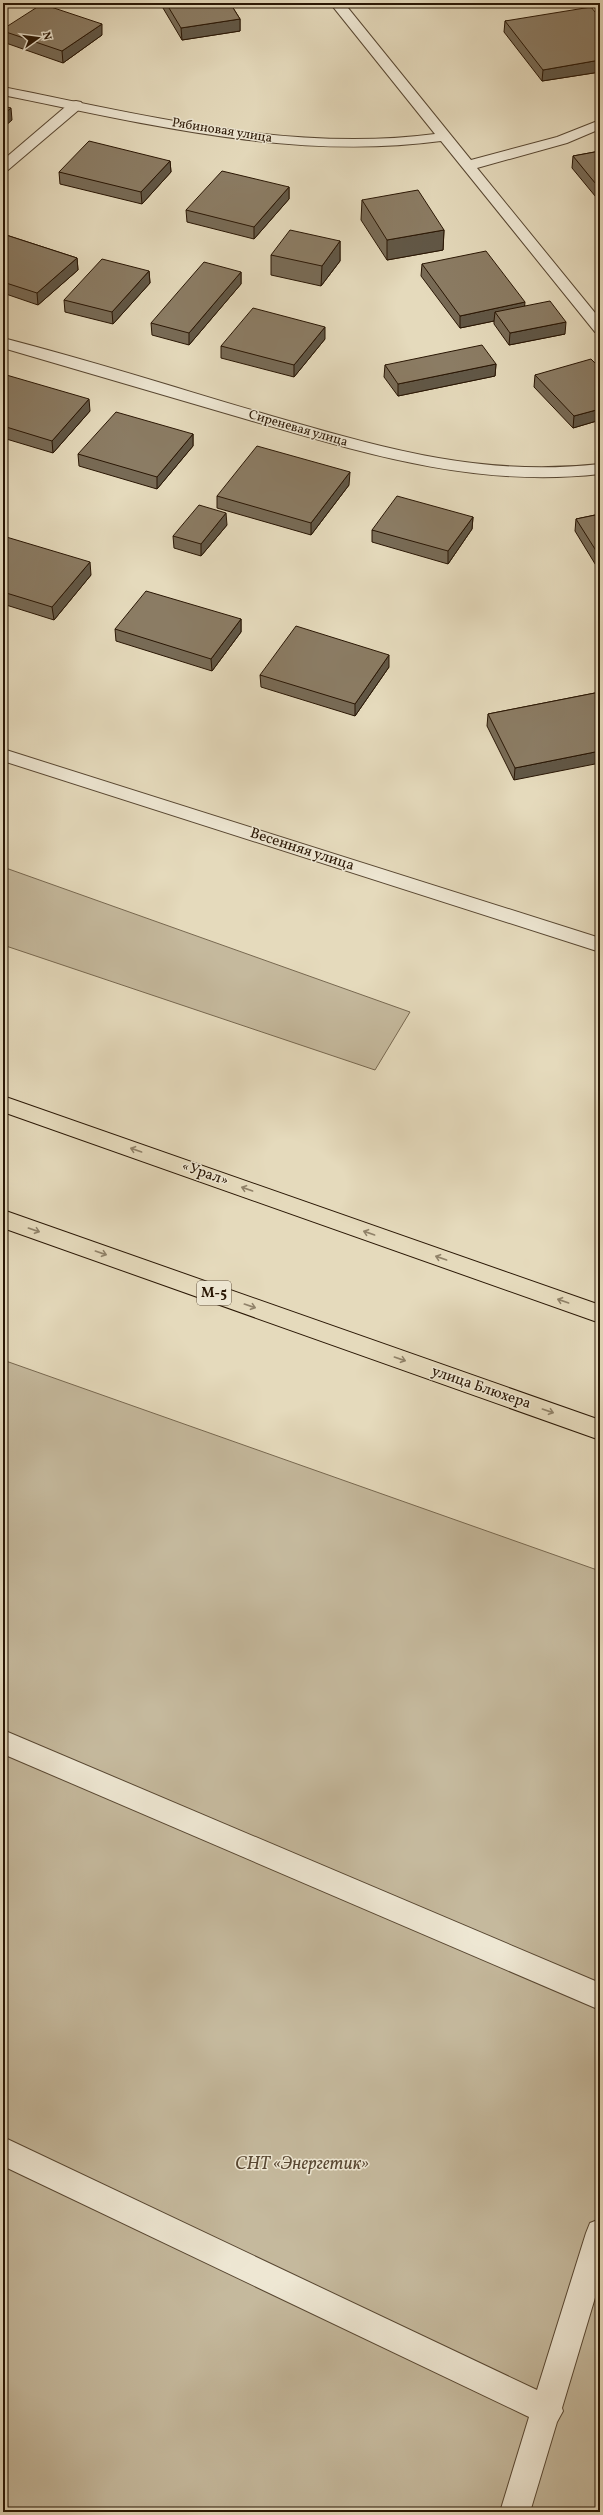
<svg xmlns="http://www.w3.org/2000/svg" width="603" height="2515" viewBox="0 0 603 2515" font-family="Vollkorn,serif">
  <rect width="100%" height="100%" fill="#e5dabc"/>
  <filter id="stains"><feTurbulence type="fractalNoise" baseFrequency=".005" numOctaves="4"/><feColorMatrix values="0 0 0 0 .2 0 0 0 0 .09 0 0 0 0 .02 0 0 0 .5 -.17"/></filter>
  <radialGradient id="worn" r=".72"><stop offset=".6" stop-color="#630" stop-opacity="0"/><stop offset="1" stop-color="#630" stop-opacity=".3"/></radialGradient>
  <g fill="#c5b99d" stroke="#776850">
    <path d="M3,867l407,145 -35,58 -372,-125z"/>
    <path d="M3,1360l597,211v941h-597z"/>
  </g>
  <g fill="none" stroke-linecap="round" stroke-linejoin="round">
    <defs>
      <g id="service">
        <path d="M76,101l5,1 2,3 -2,3 -73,62 -5,1v-11l68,-58z"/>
        <path d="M3,1730l597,253v27l-597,-256z"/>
        <path d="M3,2137l534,253 49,-157 4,-10 10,-4v62l-38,127 1,3 -6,11 -27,90h-30l29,-95 -526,-251z"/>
      </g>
      <g id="minor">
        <path d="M330,3h14l127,157 86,-23 43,-17v9l-33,14 -90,25 123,151v15l-5,-2 -154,-191c-147,20 -294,-17 -438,-46v-8c141,28 288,66 432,47z"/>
        <path d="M3,338c94,24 186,54 279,81 108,31 203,58 318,45v10c-124,14 -233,-20 -351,-54 -82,-24 -164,-48 -246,-72z"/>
        <path d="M3,749l597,189v14l-597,-191z"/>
      </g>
      <g id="primary">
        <path d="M3,1096l597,209v18l-597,-211z"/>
        <path d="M3,1210l597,210v20l-597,-212z"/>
      </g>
    </defs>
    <use href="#service" stroke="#584732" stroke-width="2"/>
    <use href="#minor" stroke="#584732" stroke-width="2"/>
    <use href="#primary" stroke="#291604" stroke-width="2"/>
    <use href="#service" fill="#eee7d3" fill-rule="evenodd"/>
    <use href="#minor" fill="#eee7d3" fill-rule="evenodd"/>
    <use href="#primary" fill="#e5dabc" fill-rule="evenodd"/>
  </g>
  <g fill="#786b56" stroke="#291604">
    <path d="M160,3h70l10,16v12l-58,9z"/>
    <path d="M600,18v54l-58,9 -38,-49 1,-11z"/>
    <path d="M3,29l99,6 -39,28 -60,-21z"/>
    <path d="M600,151v51l-28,-34 1,-12z"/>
    <path d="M170,161l1,11 -29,32 -82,-20 -1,-12z"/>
    <path d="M289,187v12l-35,40 -67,-17 -1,-12z"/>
    <path d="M362,200l82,30 -1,20 -56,10 -26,-40z"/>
    <path d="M3,234l74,24 1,12 -40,35 -35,-12z"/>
    <path d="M340,241v20l-19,25 -50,-11v-20z"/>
    <path d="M422,264l103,42 40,28 -56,11 -15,-21v-3l-34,7 -39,-52z"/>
    <path d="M149,271l1,12 -37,41 -48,-12 -1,-12z"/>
    <path d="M241,272v12l-52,61 -37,-10 -1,-12z"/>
    <path d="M325,339l-31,38 -73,-19v-12z"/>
    <path d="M496,364l-1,12 -97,20 -14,-19 1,-12z"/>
    <path d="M600,368v52l-27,8 -39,-41 1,-12z"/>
    <path d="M3,374l87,37 -37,42 -50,-15z"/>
    <path d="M193,434v12l-36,43 -78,-23 -1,-12z"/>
    <path d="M349,485l-38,50 -94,-27v-12z"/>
    <path d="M600,514v58l-25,-41 1,-12z"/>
    <path d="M473,517l-1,12 -24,35 -76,-22v-12z"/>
    <path d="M227,525l-26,31 -27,-8 -1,-12z"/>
    <path d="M3,537l88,38 -37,45 -51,-16z"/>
    <path d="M241,619v13l-29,39 -96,-30 -1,-12z"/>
    <path d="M389,667l-34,49 -94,-29 -1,-12z"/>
    <path d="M600,692l-86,88 -27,-54 1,-12z"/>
  </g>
  <g fill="#615746" stroke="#291604">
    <path d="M240,19v12l-58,9 -1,-12z"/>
    <path d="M102,24v11l-39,28 -1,-12z"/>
    <path d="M600,60v12l-58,9 1,-11z"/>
    <path d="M11,108l1,12 -9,8v-13z"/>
    <path d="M170,161l1,11 -29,32 -1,-12z"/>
    <path d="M289,187v12l-35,40v-12z"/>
    <path d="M444,230l-1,20 -56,10v-20z"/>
    <path d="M340,241v20l-19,25 1,-20z"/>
    <path d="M77,258l1,12 -40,35 -1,-12z"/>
    <path d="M149,271l1,12 -37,41 -1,-12z"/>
    <path d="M241,272v12l-52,61v-12z"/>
    <path d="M525,302l-1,12 -29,-2 -1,9 -34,7v-12z"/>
    <path d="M566,322l-1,12 -56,11 1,-12z"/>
    <path d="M325,327v12l-31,38v-12z"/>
    <path d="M496,364l-1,12 -97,20v-12z"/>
    <path d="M89,399l1,12 -37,42 -1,-12z"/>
    <path d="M600,409v11l-27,8 1,-12z"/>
    <path d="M193,434v12l-36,43v-12z"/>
    <path d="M350,472l-1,13 -38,50v-12z"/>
    <path d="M226,513l1,12 -26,31v-12z"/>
    <path d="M473,517l-1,12 -24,35v-13z"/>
    <path d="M90,562l1,13 -37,45 -2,-13z"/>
    <path d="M241,619v13l-29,39 -1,-12z"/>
    <path d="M389,655v12l-34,49v-12z"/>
    <path d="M600,751v12l-86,17 1,-12z"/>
  </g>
  <g fill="#8b7c64" stroke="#291604">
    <path d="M166,3h64l10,16 -59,9z"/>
    <path d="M42,4l60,20 -40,27 -59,-20v-2z"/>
    <path d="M591,7l9,11v42l-57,10 -38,-49z"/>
    <path d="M3,106l8,2 -8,7z"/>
    <path d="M89,141l81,20 -29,31 -82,-20z"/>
    <path d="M600,151v38l-27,-33z"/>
    <path d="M222,171l67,16 -35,40 -68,-17z"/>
    <path d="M418,190l26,40 -57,10 -25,-40z"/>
    <path d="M290,230l50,11 -18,25 -51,-11z"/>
    <path d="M3,234l74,24 -40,35 -34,-11z"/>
    <path d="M486,251l39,51 -65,14 -38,-52z"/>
    <path d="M102,259l47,12 -37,41 -48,-12z"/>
    <path d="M204,262l37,10 -52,61 -38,-10z"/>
    <path d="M550,301l16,21 -56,11 -15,-21z"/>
    <path d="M253,308l72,19 -31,38 -73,-19z"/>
    <path d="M482,345l14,19 -98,20 -13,-19z"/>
    <path d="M591,359l9,9v41l-26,7 -39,-41z"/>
    <path d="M3,374l86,25 -37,42 -49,-15z"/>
    <path d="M116,412l77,22 -36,43 -79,-23z"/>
    <path d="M257,446l93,26 -39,51 -94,-27z"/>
    <path d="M397,496l76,21 -25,34 -76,-21z"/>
    <path d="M199,505l27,8 -25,31 -28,-8z"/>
    <path d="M600,514v43l-24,-38z"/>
    <path d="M3,536l87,26 -38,45 -49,-15z"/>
    <path d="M146,591l95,28 -30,40 -96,-30z"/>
    <path d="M296,626l93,29 -34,49 -95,-29z"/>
    <path d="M600,692v59l-85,17 -27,-54z"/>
  </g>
  <defs><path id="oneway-shaft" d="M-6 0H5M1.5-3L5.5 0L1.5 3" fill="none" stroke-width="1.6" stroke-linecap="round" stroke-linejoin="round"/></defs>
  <g stroke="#908269">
    <use href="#oneway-shaft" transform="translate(136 1150) rotate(-161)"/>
    <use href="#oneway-shaft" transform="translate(247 1189) rotate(-161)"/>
    <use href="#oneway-shaft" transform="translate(34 1230) rotate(19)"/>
    <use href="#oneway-shaft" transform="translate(369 1233) rotate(-161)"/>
    <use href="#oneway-shaft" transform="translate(101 1253) rotate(19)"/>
    <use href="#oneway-shaft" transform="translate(441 1258) rotate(-161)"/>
    <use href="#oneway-shaft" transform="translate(563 1301) rotate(-161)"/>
    <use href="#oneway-shaft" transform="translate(250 1306) rotate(19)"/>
    <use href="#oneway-shaft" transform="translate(400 1359) rotate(19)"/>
    <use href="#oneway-shaft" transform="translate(548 1411) rotate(19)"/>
  </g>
  <g text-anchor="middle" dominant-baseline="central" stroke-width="3" stroke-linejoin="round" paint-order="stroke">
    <g font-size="13" fill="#291604" stroke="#eee7d3">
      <text transform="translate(222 131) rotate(9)">Рябиновая улица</text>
      <text transform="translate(298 429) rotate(16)">Сиреневая улица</text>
    </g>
    <rect fill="#eee7d3" stroke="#645542" stroke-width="1" x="197" y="1281" width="34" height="24" rx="3"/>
    <g font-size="14" font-weight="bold" fill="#291604">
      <text x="214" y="1293">М-5</text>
    </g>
    <g font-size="15" fill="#291604" stroke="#eee7d3">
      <text transform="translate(302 850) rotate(18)">Весенняя улица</text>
      <text transform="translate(205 1174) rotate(19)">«Урал»</text>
      <text transform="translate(481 1388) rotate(19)">улица Блюхера</text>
    </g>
    <g font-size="18" font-style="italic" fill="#584732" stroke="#eee7d3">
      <text x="302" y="2164">СНТ «Энергетик»</text>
    </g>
  </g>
  <rect width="603" height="2515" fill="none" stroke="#e5dabc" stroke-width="16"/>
  <rect x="4" y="4" width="595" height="2507" fill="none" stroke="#291604" stroke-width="2"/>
  <rect x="8" y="8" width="587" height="2499" fill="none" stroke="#291604"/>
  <g transform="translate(38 38) rotate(76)" stroke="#eee7d3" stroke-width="3" paint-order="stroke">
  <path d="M0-3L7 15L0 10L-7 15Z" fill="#291604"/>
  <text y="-6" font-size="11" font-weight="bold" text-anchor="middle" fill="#291604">N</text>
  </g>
  <rect width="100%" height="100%" filter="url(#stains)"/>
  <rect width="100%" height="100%" fill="url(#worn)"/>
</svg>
